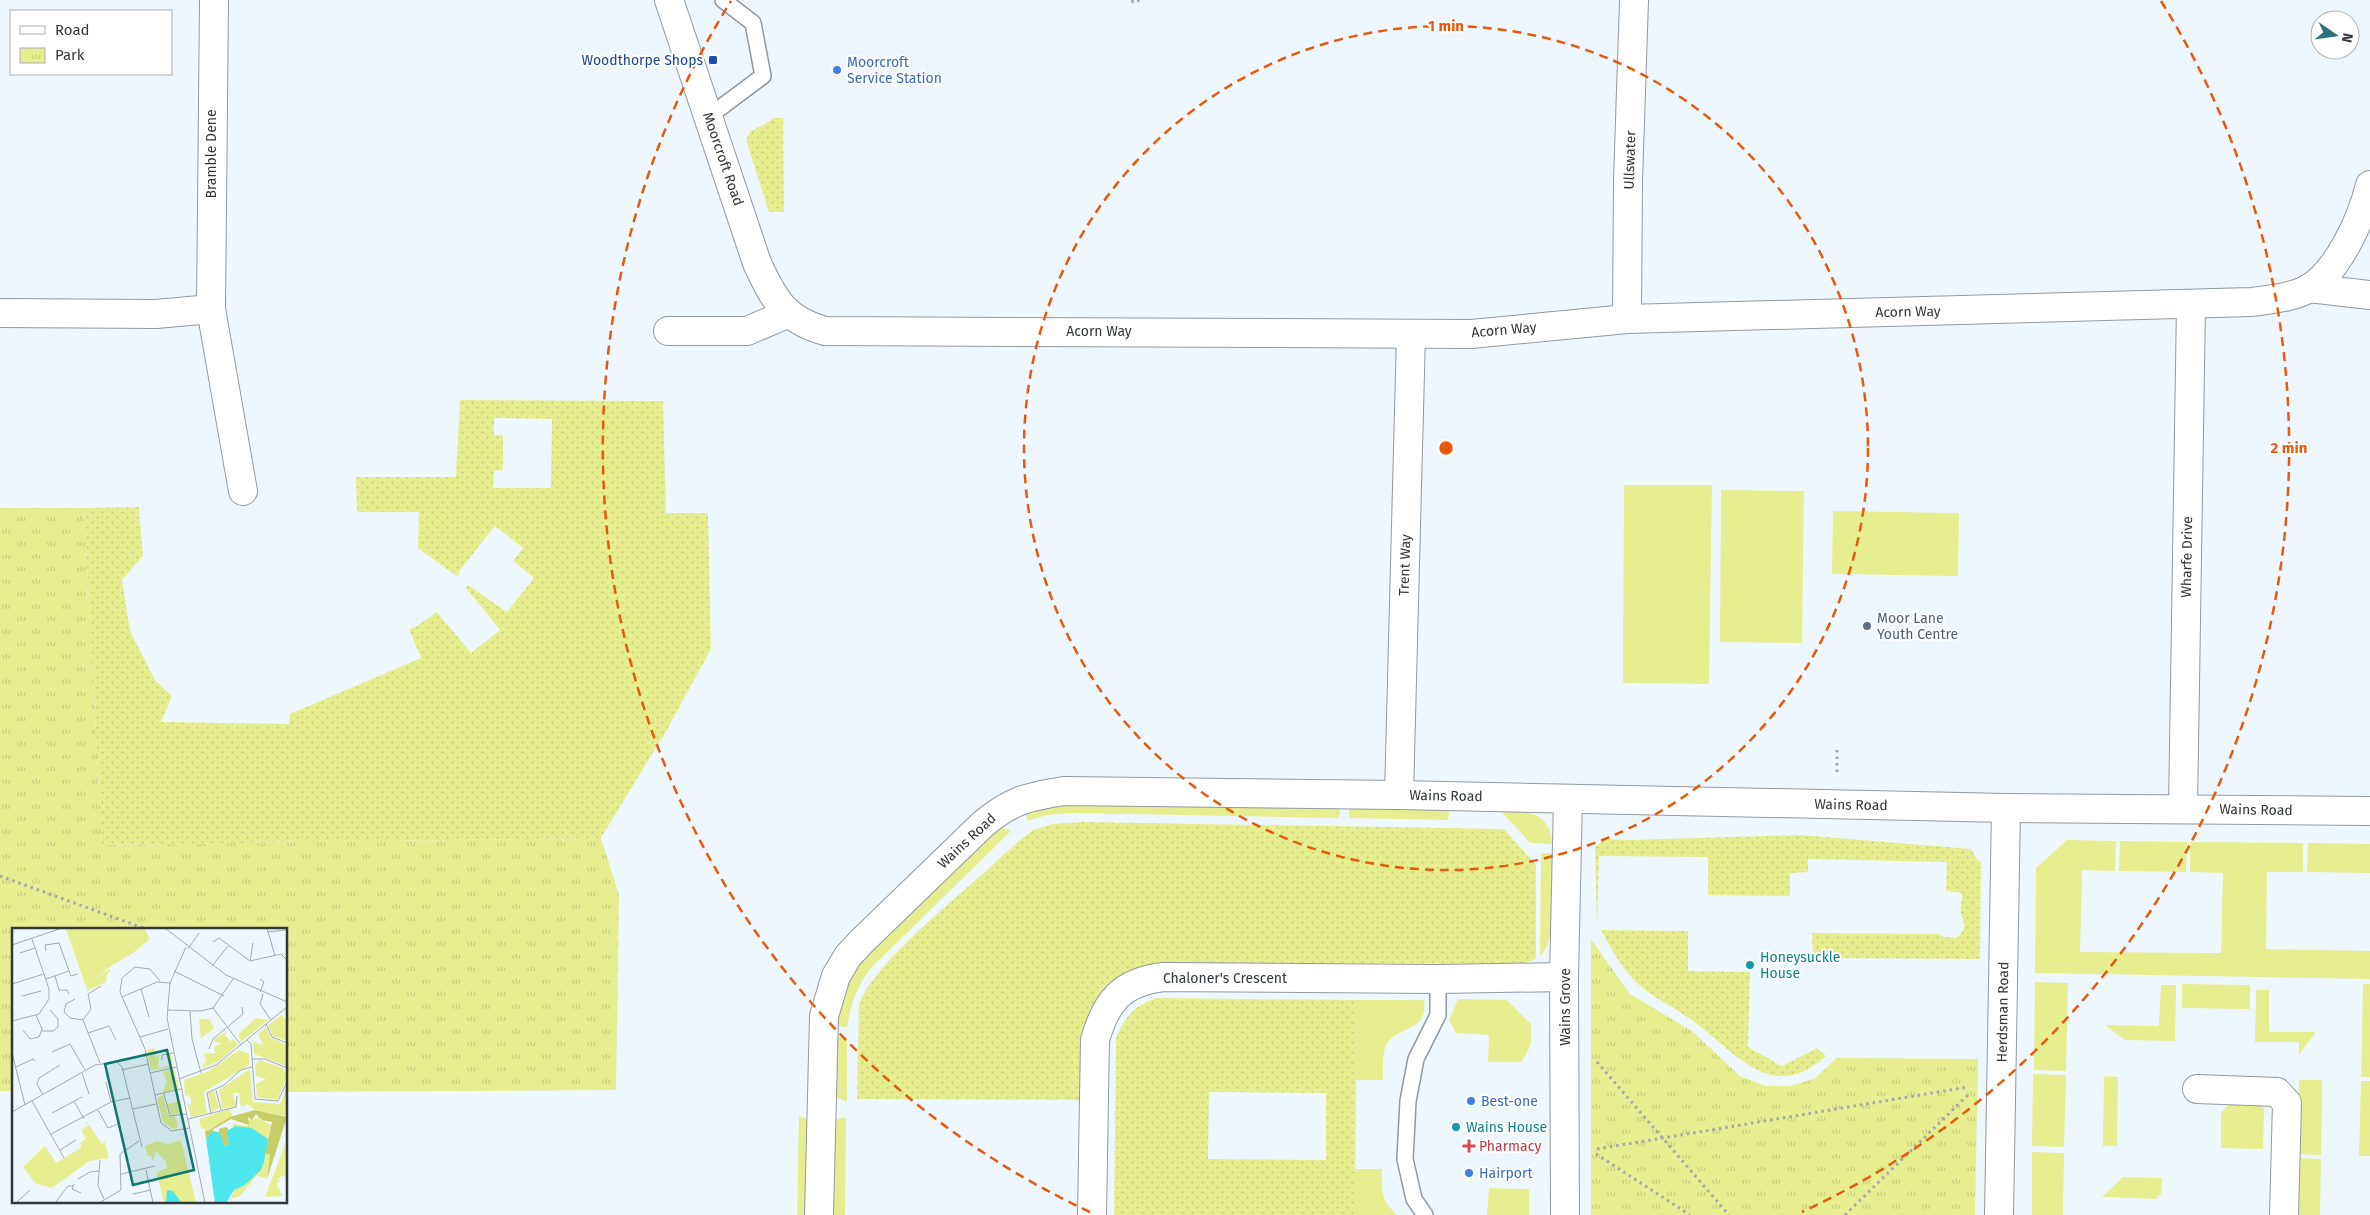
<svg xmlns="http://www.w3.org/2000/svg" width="2370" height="1215" viewBox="0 0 2370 1215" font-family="'Fira Sans',sans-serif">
  <defs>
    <pattern id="park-tufts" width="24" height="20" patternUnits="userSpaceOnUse" patternTransform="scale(1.25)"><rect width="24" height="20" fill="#e7ee90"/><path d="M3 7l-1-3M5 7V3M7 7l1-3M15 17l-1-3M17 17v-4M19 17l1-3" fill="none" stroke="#c7cd7d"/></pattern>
    <pattern id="garden-dots" width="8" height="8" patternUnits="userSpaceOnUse" patternTransform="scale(1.25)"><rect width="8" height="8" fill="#e7ee90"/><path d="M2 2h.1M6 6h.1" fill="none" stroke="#c7cd7d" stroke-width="1.8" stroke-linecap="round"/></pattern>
  </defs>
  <rect width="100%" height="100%" fill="#eff7fe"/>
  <g fill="#e7ee90">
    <path d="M1624,485h88l-3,199 -86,-1z"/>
    <path d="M1721,490l83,1 -2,152 -82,-1z"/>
    <path d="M1833,511l126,2 -1,63 -126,-2z"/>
    <path d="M1063,803l277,4 -1,11 -265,-5 -27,2 -20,6v-11z"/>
    <path d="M1349,807l101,2 -2,11 -99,-2z"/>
    <path d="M1500,810c25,1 51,1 52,34l-22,-1z"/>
    <path d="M1001,827l10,4 -139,136c-15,18 -21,37 -25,60l-10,-1c0,-26 15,-54 32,-74z"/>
    <path d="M2067,840l49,1 -1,30 -33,-1 -2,82 141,1 2,-80 -33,-1v-30l113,1v29h-36l-1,77 104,2v28l-335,-6 1,-105z"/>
    <path d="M2120,841l67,1 -1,30 -67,-1z"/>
    <path d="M2308,843l62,1v29l-63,-1z"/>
    <path d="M1541,853h11c0,24 7,87 -12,103z"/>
    <path d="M2035,982l33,1 -2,88 -32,-1z"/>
    <path d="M2182,984l68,1v24l-68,-1z"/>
    <path d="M2363,984h7v93h-9z"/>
    <path d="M2161,985h15l-1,56 -50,-1 -20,-15 54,1z"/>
    <path d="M2256,990h13v42h47l-17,23v-13h-44z"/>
    <path d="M1458,999l49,1 24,24v20l-9,18h-34l1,-27 -33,-2 -7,-13z"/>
    <path d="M1357,1000h67c5,35 -29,23 -39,48 -3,10 -2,22 -2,32h-27z"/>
    <path d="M837,1037h10v65l-11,-5z"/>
    <path d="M2033,1074l33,1 -2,72 -32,-1z"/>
    <path d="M2104,1076l14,1 -1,69h-14z"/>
    <path d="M2299,1080h23l-1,75 -23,-1z"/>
    <path d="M2361,1081h9v75h-11z"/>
    <path d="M2257,1101l7,8 -1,40 -42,-1v-35l10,-11z"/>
    <path d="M799,1116l10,4 -1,95h-11z"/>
    <path d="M846,1117l-1,98h-12l2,-95z"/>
    <path d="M2032,1152l32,1 -1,62h-31z"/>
    <path d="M2298,1158l23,1 -1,56h-23z"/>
    <path d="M1355,1169h27c0,22 -2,30 15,46h-42z"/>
    <path d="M2123,1177l39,1 -1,16 -5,5 -54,-2z"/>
    <path d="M1489,1188l40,1v26h-42z"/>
  </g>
  <g fill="url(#park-tufts)">
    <path d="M0,508h84l18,337 499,-7 18,57 -3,195 -330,2v-163h-272v162h-14z"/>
    <path d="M1591,939l39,55 62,37 48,45 25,10h25l24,-7 23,-21 141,1 -3,156h-384z"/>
  </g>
  <g fill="url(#garden-dots)" fill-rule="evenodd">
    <path d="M775,118h8l1,94h-15l-23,-72 4,-8z"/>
    <path d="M460,400l203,1 3,112h42l3,136 -43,79 -67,110 -499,7 -18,-337 55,-1 4,49 -21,24 8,51 25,49 17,16 -11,26 128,2 1,-10 131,-56 -12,-29 8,-3 20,-14 34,41 29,-23 -34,-42 2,-3 39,27 27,-34 -21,-17 10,-13 -28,-22 -35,44 -2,7 -40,-29 1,-36h-62l-1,-35h100zM494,418l58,1 -1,69h-58l1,-17 9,-1v-35h-9z"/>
    <path d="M1083,822l421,7 32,36v94l-14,5 -175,-1 -206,4 -12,5 -14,10 -34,81v37l-224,-1 2,-95c15,-38 78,-90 111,-119 21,-18 40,-38 63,-55l19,-6z"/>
    <path d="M1801,835l170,14 7,12h3l-1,98 -167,-1 -1,-25 126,1 7,3 12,1c11,-12 7,-11 4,-25 -1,-6 1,-14 1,-20l-16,-2 1,-29 -139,-3v13l-18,1v23l-82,-1v-38l-109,-1 -2,73 -2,-82 10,-8 24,1z"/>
    <path d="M1601,930l87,1v40l62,1 -2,75 34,19 35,-18 9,8c-53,48 -87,0 -129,-32 -21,-17 -47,-26 -65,-46 -13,-14 -22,-32 -31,-48z"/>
    <path d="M1157,998l200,2 -2,215h-241l2,-176c7,-21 20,-35 41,-41zM1209,1092l117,1v67l-118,-1z"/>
  </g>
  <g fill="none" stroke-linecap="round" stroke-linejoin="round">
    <defs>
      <g id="lane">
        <path d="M708,117l55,-41 -10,-53 -30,-23"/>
        <path d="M1425,1215l-11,-16 -9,-40 3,-58 8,-42 22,-44v-36"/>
      </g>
      <g id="street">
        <path d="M214,0l-3,309 32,182"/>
        <path d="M669,0l88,263c17,37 28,57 68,68l646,3 156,-15 625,-17c19,-3 39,-4 56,-13 30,-17 54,-71 62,-104"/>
        <path d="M2309,288l61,7"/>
        <path d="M0,313l156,1 55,-5"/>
        <path d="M1627,319l1,-138 6,-181"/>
        <path d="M668,331h79l40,-17"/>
        <path d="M1399,795l12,-461"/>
        <path d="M2183,809l8,-504"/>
        <path d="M2197,1089l80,3 10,11 -3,112"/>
        <path d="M819,1215l5,-199 12,-40 12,-20 13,-14 122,-118c29,-24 44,-27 81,-33l335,4 607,13 364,3"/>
        <path d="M1092,1215l3,-175c11,-39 27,-58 68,-63l275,2 126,-2"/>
        <path d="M1565,1215l-1,-238 4,-178"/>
        <path d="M1999,1215l7,-407"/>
      </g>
    </defs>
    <use href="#lane" stroke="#91999f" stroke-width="18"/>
    <use href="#street" stroke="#91999f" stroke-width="30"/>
    <g stroke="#a2a9ae" stroke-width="3" stroke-dasharray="2.5 4" stroke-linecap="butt">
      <path d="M1132,0l1,2 7,-2"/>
      <path d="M1837,772v-25"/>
      <path d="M0,876l146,53"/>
      <path d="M1597,1062l132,153"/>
      <path d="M1597,1149l371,-62"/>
      <path d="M1596,1154l94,61"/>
      <path d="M1845,1215l123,-120"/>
    </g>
    <use href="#lane" stroke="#fff" stroke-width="15"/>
    <use href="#street" stroke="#fff" stroke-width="28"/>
  </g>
  <g fill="none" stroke="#e8590c" stroke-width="2.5" stroke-dasharray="9 6">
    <circle cx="1446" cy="448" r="422"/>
    <path d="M1090 1212A843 843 0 0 1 731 1M2161 1A843 843 0 0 1 1802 1212"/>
  </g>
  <rect fill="#1a4fb4" stroke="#fff" stroke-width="2" x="708" y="55" width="10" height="10" rx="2.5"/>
  <g fill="#3f7fe0" stroke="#fff" stroke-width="2">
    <circle cx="837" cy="70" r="5"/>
    <circle cx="1471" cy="1101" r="5"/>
    <circle cx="1469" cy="1173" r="5"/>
  </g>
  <circle fill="#5c6f8a" stroke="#fff" stroke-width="2" cx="1867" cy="626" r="5"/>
  <g fill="#0f9aa8" stroke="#fff" stroke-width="2">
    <circle cx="1750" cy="965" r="5"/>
    <circle cx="1456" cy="1127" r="5"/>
  </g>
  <path fill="#e0444e" stroke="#fff" stroke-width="2" d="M1466.5 1138.5h5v5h5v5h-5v5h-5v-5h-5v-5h5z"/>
  <g text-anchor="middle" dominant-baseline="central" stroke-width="4" stroke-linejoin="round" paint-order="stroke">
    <g font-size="14" fill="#164399" stroke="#fff" text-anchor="end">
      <text x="703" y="60">Woodthorpe Shops</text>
    </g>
    <g font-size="14" fill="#366cbe" stroke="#fff" text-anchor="start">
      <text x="847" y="62">Moorcroft<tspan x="847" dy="16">Service Station</tspan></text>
      <text x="1481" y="1101">Best-one</text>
      <text x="1479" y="1173">Hairport</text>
    </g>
    <g font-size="14" fill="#333739" stroke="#fff">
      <text transform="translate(211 154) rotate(-90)">Bramble Dene</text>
      <text transform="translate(723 159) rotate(71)">Moorcroft Road</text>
      <text transform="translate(1630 160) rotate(-88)">Ullswater</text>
      <text transform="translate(1908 312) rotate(-1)">Acorn Way</text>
      <text transform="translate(1504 330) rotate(-5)">Acorn Way</text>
      <text x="1099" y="331">Acorn Way</text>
      <text transform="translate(2187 557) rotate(-89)">Wharfe Drive</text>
      <text transform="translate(1405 565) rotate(-88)">Trent Way</text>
      <text transform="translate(1446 796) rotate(1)">Wains Road</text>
      <text transform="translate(1851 805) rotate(1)">Wains Road</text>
      <text transform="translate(2256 810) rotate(1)">Wains Road</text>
      <text transform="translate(967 841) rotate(-43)">Wains Road</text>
      <text x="1225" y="978">Chaloner's Crescent</text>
      <text transform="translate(1565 1007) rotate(-90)">Wains Grove</text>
      <text transform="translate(2003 1012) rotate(-89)">Herdsman Road</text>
    </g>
    <g font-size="14" fill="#4e5e75" stroke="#fff" text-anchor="start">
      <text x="1877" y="618">Moor Lane<tspan x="1877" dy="16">Youth Centre</tspan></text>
    </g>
    <g font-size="14" fill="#0d838f" stroke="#fff" text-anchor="start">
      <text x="1760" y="957">Honeysuckle<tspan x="1760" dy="16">House</tspan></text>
      <text x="1466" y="1127">Wains House</text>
    </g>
    <g font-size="14" fill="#be3a42" stroke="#fff" text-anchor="start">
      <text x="1479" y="1146">Pharmacy</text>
    </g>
  </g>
  <g transform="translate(12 928)">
    <rect width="275" height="275" fill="#eff7fe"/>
    <path d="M70,0l3,13 20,30 -19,16 -20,-58zM97,41l2,2 -4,3 -1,8 -19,9v-5zM142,120l1,4 8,-2 -8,3 1,5 2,-3h1l-1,13 13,-3 -2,-10 2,-1 2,13 -22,3 -4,-20zM202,163l5,17 -7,4 -4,-19zM247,186l1,5 11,6 -3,14 -36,-13 -7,2 10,-4 13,2v-6l10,-2zM33,218l21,32 -14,10 -17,-5 -12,-16zM253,225l5,2 -3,24 -10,-4 -17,21 -9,3 3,-9 11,-5 12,-13 7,-10z" fill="#e7ee90"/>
    <path d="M243,182l32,7 -20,62 3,-24 -5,-2 7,-31 -10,-2 -6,-6 -4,6 -4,-3 1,8 -18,-6 -17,10 -8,10 -1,-8 24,-14zM213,199l3,1 1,16 -4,2 -6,-12v-5z" fill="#c7cd67"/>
    <path d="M70,0h62l6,11 -17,14 -45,27 -12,-27 9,-12zM187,91h10l5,9 -13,10zM162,141l5,20 -17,4 5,-11 -4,-10zM73,191l17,25 3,-2 4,16 -20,3 -23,17 -10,-15 26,-16 -2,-4 6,-4 -5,-9 7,-4zM169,212l15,63h-32l-7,-29 17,-5 -6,-25z" fill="#e7ee90"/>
    <path d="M270,87l5,6v20l-14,-5 -5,-11zM244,90l12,2 -27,22 -3,-8zM254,99l5,11 16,7v21l-33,-12 -1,-13 10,4 -5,-11zM215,103l-2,4 5,5 -3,3 7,-4 4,6 -19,16 -18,8 5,-9 -2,-6 11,-1 -1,-6 8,-4 -8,-1 1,-3zM227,122l10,4v11l-45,27 3,21 -16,4 -4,-13 4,1v-5l-2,-5 -4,1 -1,-16 25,-9zM248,132l23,8 4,10 -10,22 -20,-3 -1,-13 10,-5 -10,-3 -1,-12zM238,141l3,33 27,2 7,-18 -1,30 -31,-6 -8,-6 -6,3 -2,-14h-6l3,13 -14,3 -3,-19zM151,167l5,20 8,2 2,11 -5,1 -10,-7 -6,-24zM169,173l2,12 -12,2 -4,-11zM218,181l2,7 -24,15 -7,-3 -2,-9zM275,211v40l-4,-4 -3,2 -2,3 3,2h-3l-1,4 6,10 -18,1zM145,213l11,3 6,25 -17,5v-2l10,-4 -1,-6 -10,-11 -3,10 -2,-5h-3l-3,-10z" fill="#e7ee90"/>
    <path d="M223,198l17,2 16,11 -4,23 -3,8 -16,15 -11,5 -8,13h-11l-9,-64 6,-8 7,1 6,14 4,-2 -2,-13zM155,262l6,1 9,12h-16z" fill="#4ee7ed"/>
    <path fill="none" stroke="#a4aaaf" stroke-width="1" d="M153,0l61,47 61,27M255,0l8,28M255,4l19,-2M201,14l6,-4 31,23 31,-7 6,6M0,17l50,-17M174,19l-16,36 -3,35 38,185M176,21l11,-16M34,23l-1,-6 14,-2 12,33 7,-2M8,25l15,-5M238,33l3,-18M200,38l16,-20M162,43l50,25M43,48l4,14h8l2,4M34,51l23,-8M148,53l-10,-12 -15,-2 -13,11 -2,14 25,57 16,74 11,8 17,-3M0,56l32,-10M129,61l8,28M248,64l4,-10 -4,-3M251,66l-3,10 11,16M10,68l19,-5M110,69l35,-15 13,1M63,71l-9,5 -2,8 6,6 13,2M201,80l28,37M155,82l34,1 12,-3 20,-29M178,83l2,28 9,34M71,92l17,43M71,92l8,-11 -3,-15 13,-8M0,93l27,-7 10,-15v-10l-17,-50M254,96l6,13 15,6M11,102l7,9 9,-2 3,-8 -6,-14M30,103h11l5,-4v-8l-8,-9M76,105l21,-7 7,14M128,109l28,-8M235,112l4,4 4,55 23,2 9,-19M197,121l4,-10 30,-25 -1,-7M40,124l18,-8 15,26M0,125l13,52M240,131h13l22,9M150,132v-5l12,-2M4,139l17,-8 2,2M110,142l26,-6M70,145l7,21M138,145l27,-6M167,151l37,-14 71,-58M94,154l5,20M204,162l5,20M152,166l6,22 16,-2M31,167l-6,-11 2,-6 21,-13M143,167l26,-6M20,173l32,57M62,173l10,18M121,181l23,-5M86,182l10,18 10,-4M0,184l83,-47 22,-3 5,5 20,80M40,185l30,-16M199,186l-4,-21 17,-8 17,-15 11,-3M176,191l48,-12 1,-11M39,206l60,-32 19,-4M48,222l16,-10M88,232l-2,26 6,13M134,242l7,33M109,246l34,-8M66,251l12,-7 9,-1M62,256l-2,5 9,4M121,266l18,-4M5,274l13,-12M43,275l13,-17h5M87,275l22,-13 -1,-36 19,-13"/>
    <path fill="#0f766e" fill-opacity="0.15" stroke="#0f766e" stroke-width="2.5" d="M155,122l27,120 -61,15 -28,-121z"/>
    <rect width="275" height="275" fill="none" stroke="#333739" stroke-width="2.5"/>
  </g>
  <circle cx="1446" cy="448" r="8" fill="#e8590c" stroke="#fff" stroke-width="2.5"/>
  <g font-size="15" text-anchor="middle" font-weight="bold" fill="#e8590c" stroke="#fff" stroke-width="4" stroke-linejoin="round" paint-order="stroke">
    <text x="1446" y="31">1 min</text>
    <text x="2289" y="453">2 min</text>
  </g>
  <rect x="10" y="10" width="162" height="65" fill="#ffffff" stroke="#adafb0"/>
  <rect x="20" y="26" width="25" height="8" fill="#ffffff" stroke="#adafb0"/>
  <text x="55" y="35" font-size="15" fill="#333739">Road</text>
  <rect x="20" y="48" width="25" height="15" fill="url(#park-tufts)" stroke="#adafb0"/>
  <text x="55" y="60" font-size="15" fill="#333739">Park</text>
  <g transform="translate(2335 35) rotate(103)"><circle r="24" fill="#ffffff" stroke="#adafb0"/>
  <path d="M0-4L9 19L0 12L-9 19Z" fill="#2c737f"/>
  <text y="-8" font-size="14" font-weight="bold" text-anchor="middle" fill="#333739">N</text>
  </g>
</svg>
